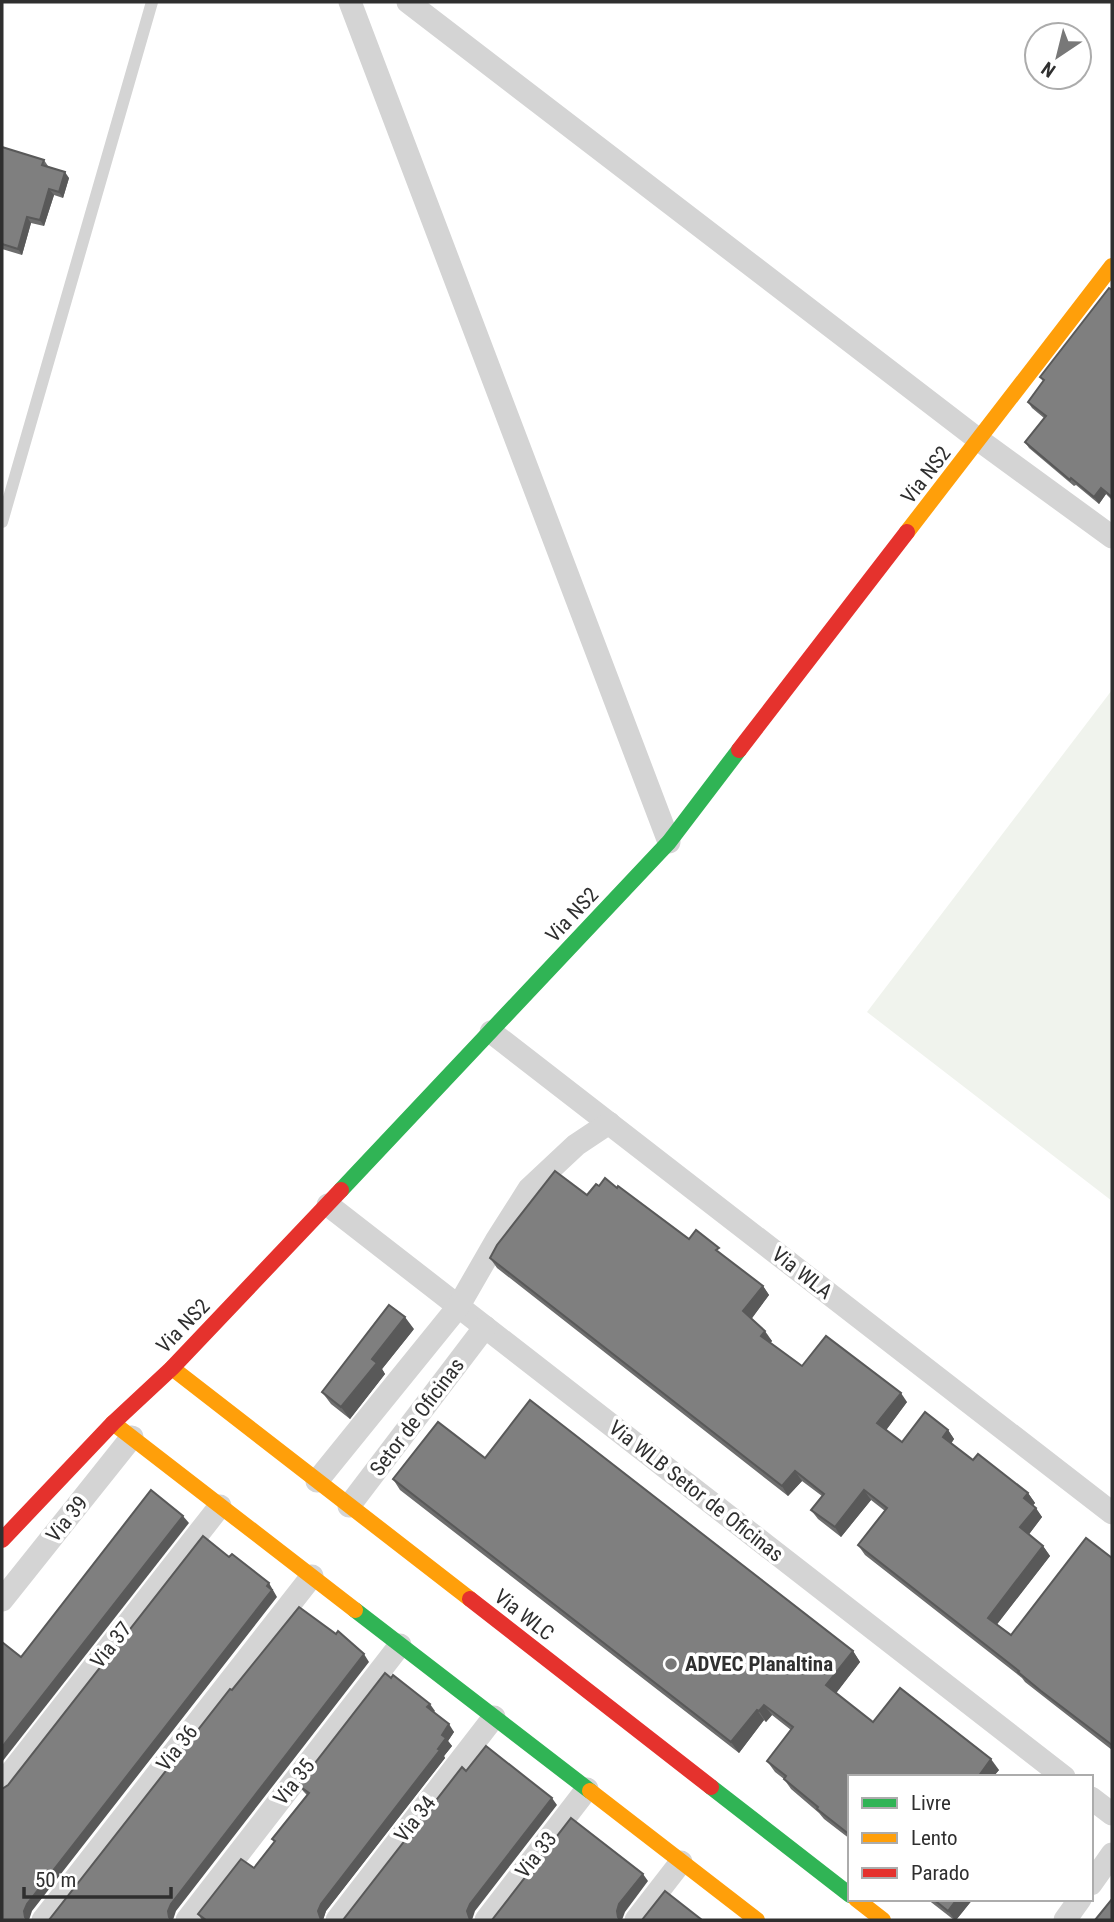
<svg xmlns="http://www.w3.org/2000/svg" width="1114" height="1922" viewBox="0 0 1114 1922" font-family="'Roboto Condensed',sans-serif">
  <rect width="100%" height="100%" fill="#fff"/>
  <path fill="#f0f3ed" d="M1112,690v511l-245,-189z"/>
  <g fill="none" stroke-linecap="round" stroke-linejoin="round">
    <path stroke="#d4d4d4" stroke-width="12" d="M2,522l150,-520"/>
    <g stroke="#d4d4d4" stroke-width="23">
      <path d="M350,2l319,840"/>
      <path d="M408,2l571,438 133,97"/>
      <path d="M491,1032l621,481"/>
      <path d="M328,1205l736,572"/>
      <path d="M317,1481l141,-174 38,-66 33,-52 47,-44 33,-22"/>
      <path d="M349,1506l136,-179"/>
      <path d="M2,1600l130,-163"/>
      <path d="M2,1784l218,-278"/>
      <path d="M1091,1798l21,16"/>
      <path d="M1091,1884l21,-30"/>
      <path d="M43,1920l269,-344"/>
      <path d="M187,1920l213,-275"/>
      <path d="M337,1920l157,-203"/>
      <path d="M486,1920l101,-131"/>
      <path d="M636,1920l45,-58"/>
      <path d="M1065,1920l15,-21"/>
    </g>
    <g stroke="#30b455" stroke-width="16">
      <path d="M341,1190l328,-348 70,-92"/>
      <path d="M355,1610l235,181"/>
      <path d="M711,1787l139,108"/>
    </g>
    <g stroke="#ff9f0a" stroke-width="16">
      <path d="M907,532l205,-266"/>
      <path d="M172,1368l298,231"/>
      <path d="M113,1423l242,187"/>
      <path d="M590,1791l167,129"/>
      <path d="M856,1899l27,21"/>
    </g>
    <g stroke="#e5322d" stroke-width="16">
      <path d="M739,750l168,-218"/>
      <path d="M2,1540l111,-117 59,-55 169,-178"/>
      <path d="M470,1599l241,188"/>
    </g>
  </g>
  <g fill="#6d6d6d">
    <path d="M2,147l42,13 4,6 21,12 -6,20 -9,-3 -10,31 -13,-3 -9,32 -20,-6z"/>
    <path d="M1112,290v210l-6,-6 -7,10 -23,-19 -2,1 -45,-38 -4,-6 19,-24 -12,-10 -4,-6 15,-21 -3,-4z"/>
    <path d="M587,1195l102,44 74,47 6,9 -18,24 21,22 -2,2 32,23 105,36 -21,28 16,12 46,-12 6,9 -3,5 22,16 55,33 7,10 -2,2 9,12 -13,17 14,12 7,10 -53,68 14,11 101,-77v192l-64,-50 -23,-18 -3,-4 -157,-123 -7,-10 27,-34 -14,-11 -30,37 -23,-18 -7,-9 11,-14 -20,-15 -14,15 -291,-228 -7,-10z"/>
    <path d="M414,1329l-32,40 3,5 -35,45 -19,-15 -9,-12z"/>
    <path d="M485,1458l368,193 7,11 -24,31 37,29 126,48 -6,7h-143v62l-26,-20 -5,-6 -28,-24 -7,-10 -9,-7 -8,-11 24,-31 -19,-15 -6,7 -2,-2 -25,33 -339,-263 -7,-11z"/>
    <path d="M435,1711l-1,1 20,20 -6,9 4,5 -8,10 1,2 -119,153 -3,9h-121l-4,-6 56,-46 20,-26 -2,-3 35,-44 -3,-3 -6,-7z"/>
    <path d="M927,1899h46l-17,21h-2z"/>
  </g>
  <g fill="#595959">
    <path d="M65,172l4,6 -6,20 -4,-6z"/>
    <path d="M49,189l5,6 -10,31 -4,-6z"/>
    <path d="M27,217l4,6 -9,32 -4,-6z"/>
    <path d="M1101,488l5,6 -7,10 -5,-7z"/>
    <path d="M763,1286l6,9 -19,26 -7,-10z"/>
    <path d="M405,1317l9,12 -32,40 3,5 -35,45 -9,-12 31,-48z"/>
    <path d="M765,1331l7,10 -4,5 -7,-10z"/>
    <path d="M901,1393l6,9 -23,31 -7,-10z"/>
    <path d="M948,1430l6,9 -5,7 -6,-9z"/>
    <path d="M795,1471l7,10 -14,15 -6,-10z"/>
    <path d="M864,1490l7,10 -30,37 -6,-10z"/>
    <path d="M1028,1493l7,10 -4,5 -7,-10z"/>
    <path d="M1036,1508l6,9 -15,20 -7,-10z"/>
    <path d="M183,1516l6,7 -187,239v-15z"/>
    <path d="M1043,1546l7,10 -55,71 -7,-9z"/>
    <path d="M269,1583l8,14 -245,314 -3,9h-2l-2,-3 -1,-6 3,-7z"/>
    <path d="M853,1651l7,11 -26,34 -8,-11z"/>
    <path d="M364,1654l5,8 -193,249 -3,9h-2l-2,-3 -1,-6 3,-7z"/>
    <path d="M430,1704l5,7 -3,3 -5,-7z"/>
    <path d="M764,1705l8,10 -6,7 -7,-11z"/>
    <path d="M757,1710l7,10 -25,33 -8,-11z"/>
    <path d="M449,1724l5,8 -6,9 4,5 -8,10 1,2 -119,153 -3,9h-3l-2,-9 3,-7 117,-155 4,-14z"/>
    <path d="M991,1759l8,11 -6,7h-15z"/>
    <path d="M552,1798l5,7 -82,106 -3,9h-3l-2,-9 3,-7z"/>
    <path d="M643,1874l5,7 -23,31 -3,8h-2l-2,-3 -1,-6 2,-7z"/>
    <path d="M957,1899h16l-17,21h-1l-7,-9z"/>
  </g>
  <g fill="#7f7f7f" stroke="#595959" stroke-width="2">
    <path d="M2,147l42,13 -2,5 23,7 -6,20 -10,-3 -9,31 -13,-3 -9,32 -16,-5z"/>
    <path d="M1109,288l3,2v207l-11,-9 -7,9 -23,-19 -1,2 -45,-38 21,-26 -18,-14 16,-22 -4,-3z"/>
    <path d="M555,1171l32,24 9,-11 3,2 6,-8 12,10 1,-2 71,53 7,-9 23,18 -3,2 47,36 -20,25 22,20 -4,5 41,30 24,-30 75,57 -24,30 25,19 23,-30 23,18 -5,7 30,23 5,-6 50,39 -4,5 12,10 -16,19 23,19 -55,72 23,17 75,-97 26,20v187l-71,-54 -23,-19 1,-1 -161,-126 29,-37 -23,-18 -29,37 -24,-17 13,-16 -29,-23 -13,15 -292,-228 7,-13z"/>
    <path d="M389,1305l16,12 -33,42 5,4 -36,44 -19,-15z"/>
    <path d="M530,1400l323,251 -27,34 47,37 27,-34 91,71 -13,18h-128v58l-33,-26 1,-2 -34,-28 2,-3 -19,-15 26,-34 -29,-22 -5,6 -2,-1 -26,32 -338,-263 45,-57 47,36z"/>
    <path d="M151,1490l32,26 -181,231v-105l19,15z"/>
    <path d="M203,1536l26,21 3,-3 37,29 -2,3 5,4 -245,314 -3,7 1,6 2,3h-25v-131l6,-4z"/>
    <path d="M299,1607l37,27 2,-3 26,23 -193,250 -3,7 1,6 2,3h-122l181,-231 2,1z"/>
    <path d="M385,1673l6,5 2,-3 37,29 -3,3 22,17 -7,11 4,3 -8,11 2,1 -119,154 -3,7 3,9h-115l-8,-6 43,-55 13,9 21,-27 -3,-2 37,-46 -11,-8z"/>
    <path d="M486,1746l66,52 -82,106 -3,7 3,9h-127l119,-153 4,4z"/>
    <path d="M571,1818l72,56 -24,30 -2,7 1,6 2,3h-128z"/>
    <path d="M665,1891l37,29h-60z"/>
    <path d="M933,1899h24l-9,12z"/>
    <path d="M1112,1899v21h-17z"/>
  </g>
  <circle fill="#787878" stroke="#fff" stroke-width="2.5" cx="671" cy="1664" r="7"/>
  <g text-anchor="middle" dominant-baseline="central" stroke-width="7" stroke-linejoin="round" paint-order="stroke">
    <g font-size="21" fill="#2f2f2f" stroke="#fff">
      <text transform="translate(926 475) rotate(-52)">Via NS2</text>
      <text transform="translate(572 915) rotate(-47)">Via NS2</text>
      <text transform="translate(802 1273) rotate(38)">Via WLA</text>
      <text transform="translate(183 1326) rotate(-46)">Via NS2</text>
      <text transform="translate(417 1417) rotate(-53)">Setor de Oficinas</text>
      <text transform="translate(696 1491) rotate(38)">Via WLB Setor de Oficinas</text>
      <text transform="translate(67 1519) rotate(-51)">Via 39</text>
      <text transform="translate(524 1615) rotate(38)">Via WLC</text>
      <text transform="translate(111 1645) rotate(-52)">Via 37</text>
      <text transform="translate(177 1748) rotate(-52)">Via 36</text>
      <text transform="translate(294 1782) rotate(-52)">Via 35</text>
      <text transform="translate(415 1819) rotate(-52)">Via 34</text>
      <text transform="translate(536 1855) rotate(-52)">Via 33</text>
    </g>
    <g font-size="21" font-weight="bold" fill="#2f2f2f" stroke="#fff" text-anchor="start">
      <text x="685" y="1664">ADVEC Planaltina</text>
    </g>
  </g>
  <rect width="1114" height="1922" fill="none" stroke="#2f2f2f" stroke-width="7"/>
  <rect x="848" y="1775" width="245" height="126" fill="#ffffff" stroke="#acacac" stroke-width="2"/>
  <rect x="862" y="1798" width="35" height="10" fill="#30b455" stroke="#acacac" stroke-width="2"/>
  <text x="911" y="1810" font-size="21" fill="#2f2f2f">Livre</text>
  <rect x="862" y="1833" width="35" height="10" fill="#ff9f0a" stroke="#acacac" stroke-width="2"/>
  <text x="911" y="1845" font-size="21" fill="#2f2f2f">Lento</text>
  <rect x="862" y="1868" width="35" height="10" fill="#e5322d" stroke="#acacac" stroke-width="2"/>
  <text x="911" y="1880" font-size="21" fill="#2f2f2f">Parado</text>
  <g transform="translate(1058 56) rotate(215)"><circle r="33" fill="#ffffff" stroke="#acacac" stroke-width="2"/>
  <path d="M0-5L12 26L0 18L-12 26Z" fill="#787878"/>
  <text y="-10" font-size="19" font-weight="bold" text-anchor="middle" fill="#2f2f2f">N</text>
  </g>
  <path d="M24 1887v10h147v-10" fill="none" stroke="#2f2f2f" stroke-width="3.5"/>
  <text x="35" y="1887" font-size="21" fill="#2f2f2f" stroke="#ffffff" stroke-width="5" paint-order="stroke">50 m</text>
</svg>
